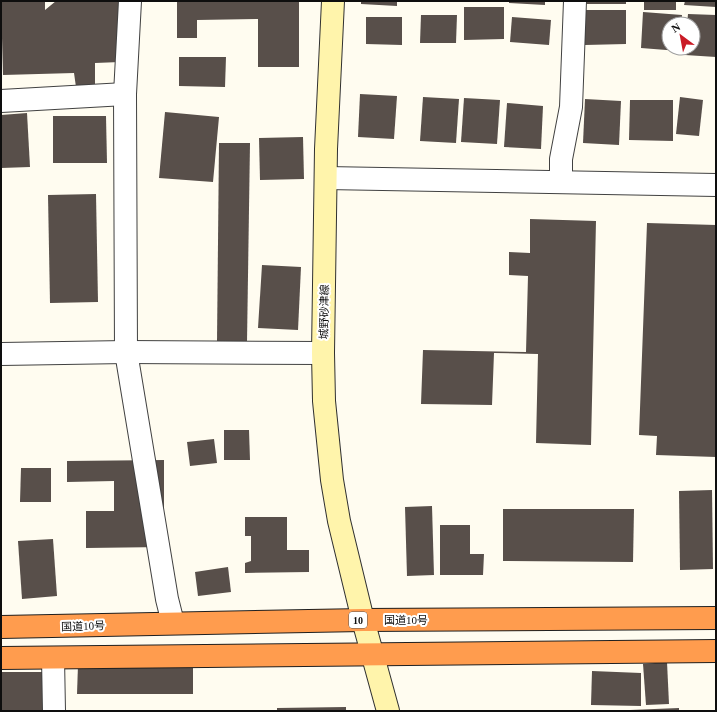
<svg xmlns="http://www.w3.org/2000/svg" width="717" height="712" viewBox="0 0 717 712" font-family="'Times New Roman','Noto Sans JP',serif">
  <rect width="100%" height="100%" fill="#fffcf0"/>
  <g fill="#584f4a">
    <path d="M1,1h44v9l11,-9h66l-2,61 -25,1v26l-19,-2 -2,-14 -71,2z"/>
    <path d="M177,1h122v66h-41v-48l-61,1v18h-20z"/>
    <path d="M361,1h36v5l-36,-2z"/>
    <path d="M509,1h36v4l-36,-2z"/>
    <rect x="583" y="1" width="43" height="3"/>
    <rect x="644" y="1" width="32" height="9"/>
    <path d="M685,1h31v6l-32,-2z"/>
    <path d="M464,7h40v32l-40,1z"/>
    <path d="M584,10h42v34l-41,1z"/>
    <path d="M643,12l39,3 -1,9h-12v24h10v3l-38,-3z"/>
    <path d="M688,14l28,1v42l-31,-2 1,-7h7v-24h-6z"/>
    <path d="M421,15h36l-1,28h-36z"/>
    <path d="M366,17h36v28l-36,-1z"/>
    <path d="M512,17l39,3 -2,25 -39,-3z"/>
    <path d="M179,57h47l-1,30 -46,-1z"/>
    <path d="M360,94l37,2 -3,43 -36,-2z"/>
    <path d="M423,97l36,2 -3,44 -36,-2z"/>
    <path d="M680,97l23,3 -4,36 -23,-2z"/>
    <path d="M464,98l36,2 -3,44 -36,-2z"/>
    <path d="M585,99l36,2 -2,44 -36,-2z"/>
    <path d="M630,100h43v41l-44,-1z"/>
    <path d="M507,103l36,3 -2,43 -37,-2z"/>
    <path d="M165,112l54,5 -6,65 -54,-4z"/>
    <path d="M27,113l3,54 -29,1v-53z"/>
    <path d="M53,116h53l1,47h-54z"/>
    <path d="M303,137l1,42 -44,1 -1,-42z"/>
    <path d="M219,143h31l-3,199h-30z"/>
    <path d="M96,194l2,108 -48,1 -2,-108z"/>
    <path d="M530,219l66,2 -5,224 -55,-2 2,-89 -44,-1 -2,52 -71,-1 2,-54 103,2 2,-76 -19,-1v-23l21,1z"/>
    <path d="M647,223l69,2v232l-60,-2 1,-19 -18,-1z"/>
    <path d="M262,265l39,2 -3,63 -40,-2z"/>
    <path d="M224,430h25l1,30h-26z"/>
    <path d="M214,439l3,24 -27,3 -3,-24z"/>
    <path d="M164,460v87l-78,1v-37h28v-30l-47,1v-21z"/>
    <path d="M21,468h30v34h-31z"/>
    <path d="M712,490l1,79 -33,1 -1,-79z"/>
    <path d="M432,506l2,69 -27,1 -2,-69z"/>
    <path d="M503,509h131l-1,53 -130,-1z"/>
    <path d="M245,517h42v33h22v22l-64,1v-10l6,-2v-25h-6z"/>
    <path d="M440,525h30v29h14l-1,21h-43z"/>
    <path d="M53,539l4,57 -35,3 -4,-58z"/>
    <path d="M228,567l3,25 -33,4 -3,-24z"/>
    <path d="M667,662l2,42 -23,1 -3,-41z"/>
    <path d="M78,665h115v29h-116z"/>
    <path d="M592,671l49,2v33l-50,-1z"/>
    <rect x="1" y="672" width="46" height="39"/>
    <path d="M346,707v4h-69v-3z"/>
    <path d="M679,708v3h-49v-1z"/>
  </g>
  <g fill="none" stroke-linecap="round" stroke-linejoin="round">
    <defs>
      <g id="street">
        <path d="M130,1l-5,93 1,258 41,247 6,24"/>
        <path d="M1,101l124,-7"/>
        <path d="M326,178l390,7"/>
        <path d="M561,182v-23l10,-52 4,-106"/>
        <path d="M1,354l125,-2 197,1"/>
        <path d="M53,658l1,53"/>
      </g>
      <path id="secondary" d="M333,1l-7,148 -3,204 1,48 8,79 7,41 24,99 25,91"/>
      <g id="highway">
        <path d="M1,627l362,-7 353,-2"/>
        <path d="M1,658l715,-7"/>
      </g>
    </defs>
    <use href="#street" stroke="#414141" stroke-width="24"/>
    <use href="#secondary" stroke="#303030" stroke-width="24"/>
    <use href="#highway" stroke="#1f1f1f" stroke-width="24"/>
    <use href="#street" stroke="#fff" stroke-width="22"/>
    <use href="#secondary" stroke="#fff4ab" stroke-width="22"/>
    <use href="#highway" stroke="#ff9c4e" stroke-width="22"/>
  </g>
  <g text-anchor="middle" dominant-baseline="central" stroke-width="4" stroke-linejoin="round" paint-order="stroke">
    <rect fill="#fff" stroke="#565656" stroke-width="1" x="349" y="612" width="18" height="16" rx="3"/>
    <g font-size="10" font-weight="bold" fill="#0e0e0e">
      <text x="358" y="620">10</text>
    </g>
    <g font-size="11" fill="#0e0e0e" stroke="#fff">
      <text transform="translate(324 312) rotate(-89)">城野砂津線</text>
      <text x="406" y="620">国道10号</text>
      <text transform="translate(83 626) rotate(-2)">国道10号</text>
    </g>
  </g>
  <rect width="717" height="712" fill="none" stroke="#0e0e0e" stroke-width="4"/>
  <g transform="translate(681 36) rotate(328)"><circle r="19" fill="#ffffff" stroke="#9f9f9f"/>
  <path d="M0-3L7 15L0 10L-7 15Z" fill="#ca1b26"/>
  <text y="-6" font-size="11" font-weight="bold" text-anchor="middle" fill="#0e0e0e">N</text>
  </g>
</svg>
